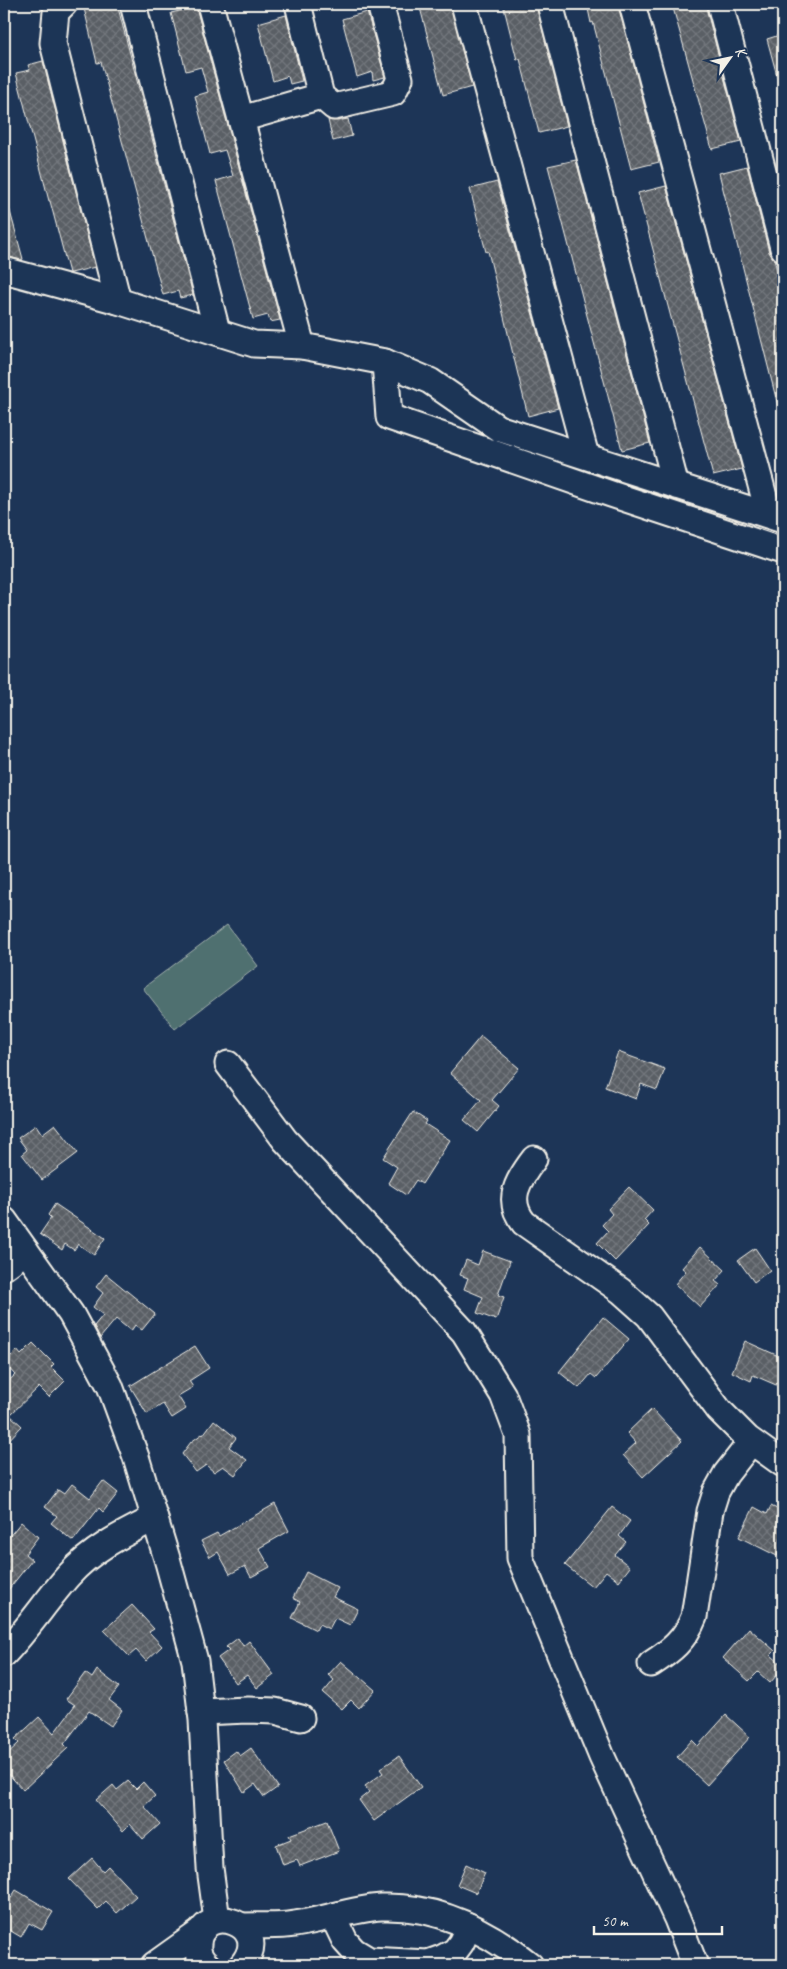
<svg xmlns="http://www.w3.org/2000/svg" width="787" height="1969" viewBox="0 0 787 1969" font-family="Caveat,sans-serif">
  <defs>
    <pattern id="building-cross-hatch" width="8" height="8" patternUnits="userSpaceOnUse" patternTransform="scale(1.25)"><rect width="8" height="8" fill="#5a5f65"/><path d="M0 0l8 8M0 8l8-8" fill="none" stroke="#72767b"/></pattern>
  </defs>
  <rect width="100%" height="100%" fill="#1d3557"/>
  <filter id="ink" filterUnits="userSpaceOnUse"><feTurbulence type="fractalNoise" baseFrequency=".02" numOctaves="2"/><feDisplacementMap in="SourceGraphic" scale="10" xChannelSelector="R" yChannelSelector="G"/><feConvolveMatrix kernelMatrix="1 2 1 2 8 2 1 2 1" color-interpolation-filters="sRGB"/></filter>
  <g filter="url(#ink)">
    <path fill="#4f7070" stroke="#a2b0ac" d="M227,925l31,41 -83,63 -32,-41z"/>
    <g fill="url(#building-cross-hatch)" stroke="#f4f1e8">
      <path d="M83,4h34l76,291 -13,3 -2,-7 -15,4 -62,-233 -4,1z"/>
      <path d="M419,4h31l22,83 -29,8z"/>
      <path d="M503,4h33l31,122 -28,7 -19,-74 -3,1z"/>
      <path d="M587,4h31l41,158 -28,7 -38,-147 -2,1z"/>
      <path d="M672,4h33l36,138 -29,7z"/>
      <path d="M196,7l84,313 -10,2 -2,-7 -15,4 -37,-138 17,-5 -8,-26 -15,4 -15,-58 13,-4 -7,-25 -15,4 -15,-58z"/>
      <path d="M367,12l18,65 -12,3 -1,-8 -15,5 -15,-58z"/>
      <path d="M286,15l16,66 -12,3 -2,-8 -15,5 -15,-58z"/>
      <path d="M783,34v48l-4,1 -12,-44z"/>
      <path d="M43,61l52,206 -24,6h-2l-19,-72h-1l-33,-128 14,-3 -2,-5z"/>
      <path d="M348,119l4,17 -19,5 -5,-21 9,1z"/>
      <path d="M576,160l74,283 -28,7 -74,-284z"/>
      <path d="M747,166l22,86 5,7 9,33v114h-5l-59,-233z"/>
      <path d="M497,182l61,226 -30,8 -40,-165 -2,1 -16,-63z"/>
      <path d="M666,186l76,283 -29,7 -75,-283z"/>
      <path d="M8,204l15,55 -2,1 -17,-4v-51z"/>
      <path d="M481,1036l38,32 -27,32 7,6 -21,26 -14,-12 17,-20 -31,-27z"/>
      <path d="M618,1052l47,17 -8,21 -16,-6 -5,15 -31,-12z"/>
      <path d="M413,1112l14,9 -2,3 25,16 -28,44 -6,-4 -10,15 -18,-12 9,-16 -14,-9z"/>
      <path d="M55,1124l23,29 -36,27 -20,-26 5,-4 -9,-12 18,-13 6,9z"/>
      <path d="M629,1187l24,23 -9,10 5,5 -34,36 -18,-18 11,-12 -6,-6 10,-11 -4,-5z"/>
      <path d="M55,1204l50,34 -11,17 -16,-11 -4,6 -9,-6 -3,6 -22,-16 11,-16 -3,-3z"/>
      <path d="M700,1247l25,23 -10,11 5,4 -20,22 -25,-23 11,-13 -4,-3z"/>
      <path d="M755,1248l15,22 -16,12 -16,-22z"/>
      <path d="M483,1251l27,10 -12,34 6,2 -8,23 -19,-7 6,-16 -19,-8 4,-11 -8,-3 6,-15 12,5z"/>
      <path d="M106,1274l49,40 -13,16 -7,-5 -4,6 -15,-12 -16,19 -6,-12 9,-11 -10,-8 10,-14 -7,-6z"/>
      <path d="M603,1317l26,22 -33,39 -5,-4 -12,14 -20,-16z"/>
      <path d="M745,1341l38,17v30l-30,-13 -2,6 -19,-9z"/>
      <path d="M33,1343l21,21 -3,3 14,14 -16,16 -10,-10 -29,28 12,11 -18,19v-60l11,-10 -11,-12 13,-13 4,5z"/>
      <path d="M195,1346l14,22 -20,13 4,6 -15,9 8,13 -14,9 -9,-14 -16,10 -17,-28z"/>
      <path d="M652,1409l30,32 -39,36 -20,-22 13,-12 -9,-10z"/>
      <path d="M214,1420l22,18 -7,9 18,13 -12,15 -12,-9 -9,6 -8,-7 -10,7 -14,-18 9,-12 11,-8 1,1z"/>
      <path d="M103,1481l15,12 -15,19 -4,-4 -26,33 -22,-18 6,-7 -12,-9 13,-17 6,4 8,-10 18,14z"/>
      <path d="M275,1504l14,27 -30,17 11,19 -19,10 -6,-11 -15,8 -12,-22 -8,5 -9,-16 16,-8 2,3z"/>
      <path d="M771,1506l12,6v32l-6,12 -38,-19 15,-30 13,7z"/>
      <path d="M612,1507l18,14 -11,15 7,6 -11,13 15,12 -11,14 -13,-10 -13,16 -28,-22z"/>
      <path d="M21,1522l17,15 -13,17 7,6 -28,35v-52z"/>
      <path d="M306,1572l32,16 -5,9 25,12 -8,16 -15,-7 -6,11 -10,-5 -3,6 -24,-12 8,-16 -7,-4z"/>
      <path d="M132,1605l22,24 -5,3 13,14 -16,15 -10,-11 -7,6 -25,-26z"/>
      <path d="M749,1628l26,23 -4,4 12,11v2l-13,15 -12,-11 -9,9 -26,-23z"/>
      <path d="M238,1638l5,8 6,-5 25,34 -17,13 -10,-13 -11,8 -18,-25 11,-8 -3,-3z"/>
      <path d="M341,1661l34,29 -16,18 -8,-8 -9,9 -19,-16 11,-13 -6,-5z"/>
      <path d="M97,1670l22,17 -10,13 13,10 -11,16 -22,-15 -25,33 4,4 -45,42 -19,-21v-12l15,-14 -4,-4 24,-22 15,16 21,-28 -9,-6 19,-26 7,5z"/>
      <path d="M726,1715l24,22 -43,48 -30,-28 15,-17 6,6z"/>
      <path d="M251,1748l27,39 -14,10 -9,-13 -11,8 -20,-32 12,-9 4,5z"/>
      <path d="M399,1756l22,31 -47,34 -15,-21 10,-8 -4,-6 18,-13 -3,-4z"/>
      <path d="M128,1781l8,8 7,-7 12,14 -11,10 16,18 -17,15 -13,-15 -7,7 -27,-31 17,-15 4,5z"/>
      <path d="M327,1821l12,30 -39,15 -3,-6 -14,5 -7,-20 15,-6 -2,-4z"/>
      <path d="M92,1858l11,13 5,-5 28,30 -19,17 -11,-12 -8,8 -29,-30z"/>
      <path d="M466,1864l19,9 -9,20 -19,-8z"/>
      <path d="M16,1890l37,22 -11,18 -13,-7 -8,14 -17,-10v-34l7,5z"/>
    </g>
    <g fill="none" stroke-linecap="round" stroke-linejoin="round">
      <defs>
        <g id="minor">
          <path d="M64,4l-8,8 -3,31 65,258"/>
          <path d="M133,4l84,327"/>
          <path d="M210,4l92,342"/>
          <path d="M298,4l23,92 13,11 59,-14 7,-14 -20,-75"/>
          <path d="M464,4l122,452"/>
          <path d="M550,4l126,482"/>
          <path d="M632,4l137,511"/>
          <path d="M720,4l63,244"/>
          <path d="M241,119l80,-23"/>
          <path d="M4,270l114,31 136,43 48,2 83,16 45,19 68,47 285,92"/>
          <path d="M385,362l4,55 222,77 172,57"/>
          <path d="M228,1064l57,76 179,192 39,63 15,40 2,123 82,199 75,162 18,46"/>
          <path d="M534,1159c-16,21 -29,41 -10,64l97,68 28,25 70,94 29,29 35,25"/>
          <path d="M4,1220l67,94 39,72 26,71 32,105 27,99 7,59 8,148 7,52"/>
          <path d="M4,1267l22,-16"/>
          <path d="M4,1654c23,-24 42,-53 64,-78 24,-27 55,-42 87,-58"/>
          <path d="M651,1664c20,-13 34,-24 43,-47l16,-106 6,-19 10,-18 25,-32"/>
          <path d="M201,1712l47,-2 27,1 26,7"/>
          <path d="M333,1916l12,25 9,10 15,9 59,3 14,-5 13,-7 6,-8 8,-17"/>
          <path d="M242,1926c17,-1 36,1 53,-2 29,-4 57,-15 86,-17 57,-2 106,23 149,58"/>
          <path d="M154,1965l49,-35"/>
          <path d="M207,1965c-6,-5 -10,-13 -9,-21 3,-45 78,-20 44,21"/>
        </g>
      </defs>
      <use href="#minor" stroke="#f4f1e8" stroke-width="29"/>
      <use href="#minor" stroke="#1d3557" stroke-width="25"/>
    </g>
  </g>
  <rect width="787" height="1969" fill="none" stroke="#1d3557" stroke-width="20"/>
  <rect x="10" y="10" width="767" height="1949" fill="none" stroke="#f4f1e8" stroke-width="2" filter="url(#ink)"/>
  <g transform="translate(730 58) rotate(57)" stroke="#1d3557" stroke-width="4" paint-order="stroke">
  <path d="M0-4L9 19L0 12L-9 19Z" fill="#f4f1e8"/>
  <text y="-8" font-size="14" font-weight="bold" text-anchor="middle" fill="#f4f1e8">K</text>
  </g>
  <path d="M594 1926v8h128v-8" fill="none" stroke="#f4f1e8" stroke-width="2.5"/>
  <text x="602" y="1926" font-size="15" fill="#f4f1e8" stroke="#1d3557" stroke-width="4" paint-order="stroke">50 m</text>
</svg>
